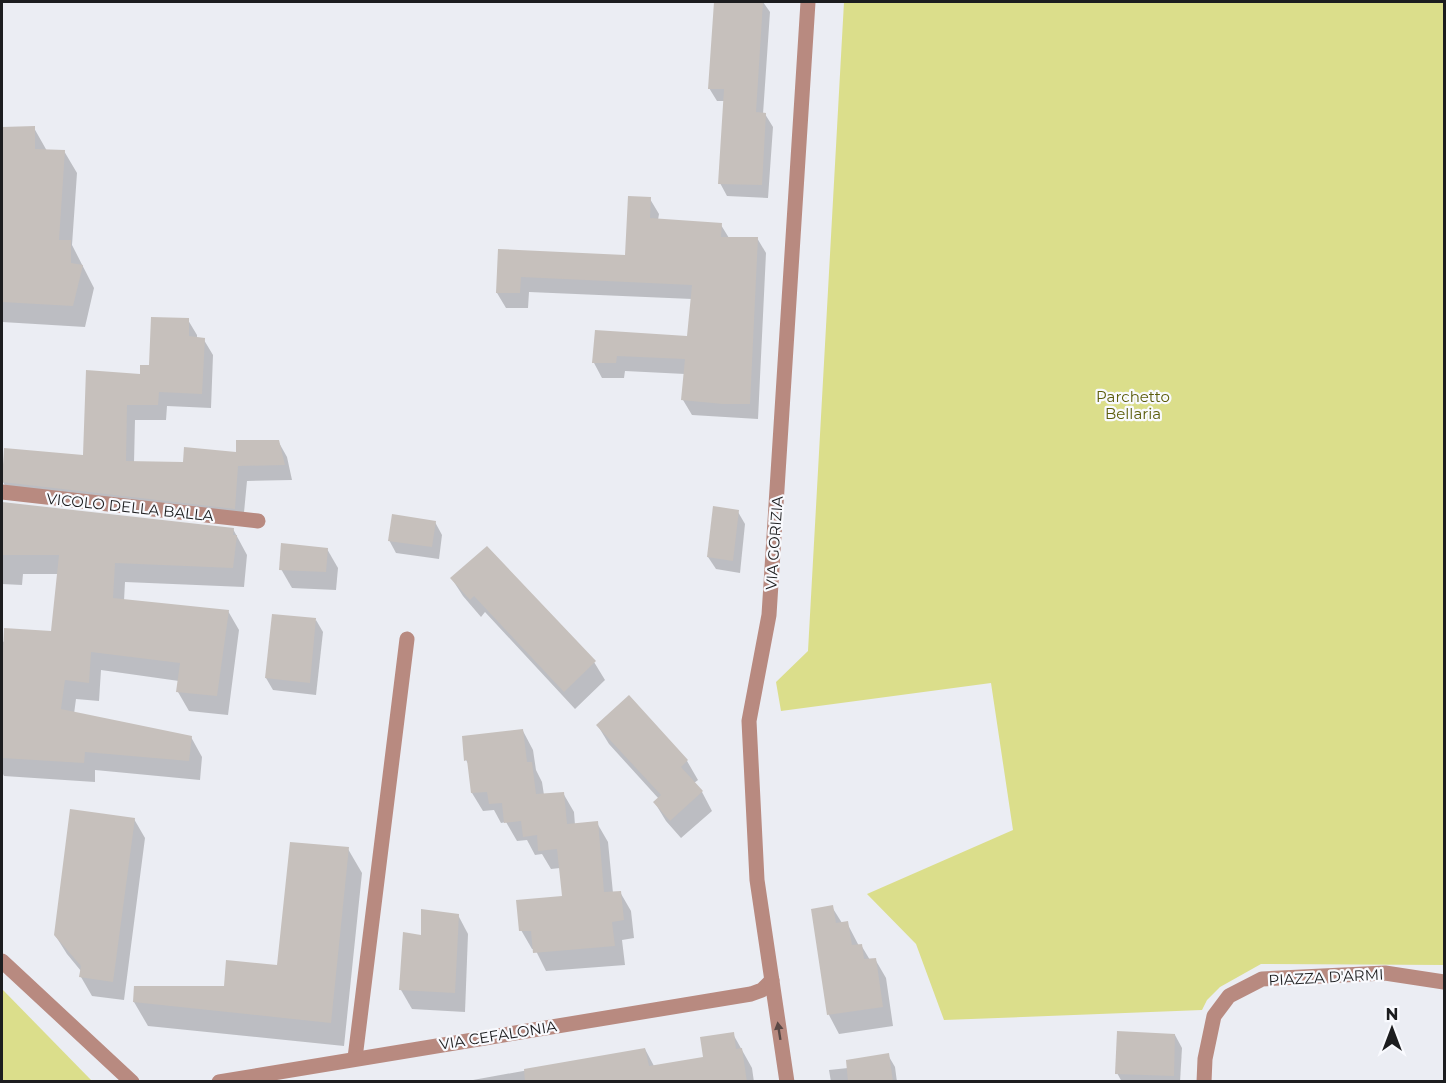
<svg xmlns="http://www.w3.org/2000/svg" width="1446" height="1083" viewBox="0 0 1446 1083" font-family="Montserrat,sans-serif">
  <rect width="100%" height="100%" fill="#ebedf3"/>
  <g fill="#dbde8b">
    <path d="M844,2h600v963l-183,-1 -41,23 -13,13 -5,10 -258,10 -28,-76 -49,-50 146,-64 -22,-147 -210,28 -5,-29 32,-31z"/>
    <path d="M2,989l90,92h-90z"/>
  </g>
  <g fill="#0003">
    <path d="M715,2h48l7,10 -7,102h2l8,13 -5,71 -41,-2 -7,-13 5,-82h-8l-8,-13z"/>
    <path d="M34,128l13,23h17l13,22 -5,72 22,43 -9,39 -83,-5v-193z"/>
    <path d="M650,199l9,15 -1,6 63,5 8,13h28l9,15 -8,166 -66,-4 -9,-15 2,-26 -60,-3 -1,7h-22l-8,-15 2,-32 93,6 3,-38 -163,-7 -1,16h-22l-9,-15 2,-43 127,7z"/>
    <path d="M188,320l9,15v4l7,1 9,15 -2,53 -44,-2 -1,14h-31l-1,43 51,1 52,-10 41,-13 9,16 5,23 -45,1 -4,42 -231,-25 -9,-16 2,-33 80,8 56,-82 10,-8z"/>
    <path d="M2,503l231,26 14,26 -3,32 -119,-5 -1,19 104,10 11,19 -11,85 -39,-4 -11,-19 1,-11 -78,-11 -2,31 -23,-2 -2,15 117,23 11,20 -2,23 -105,-10v12l-91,-6 -2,-4v-130l50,-9 6,-59h-35l-1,11 -20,-1z"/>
    <path d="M738,512l7,12 -5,49 -24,-4 -8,-12z"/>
    <path d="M435,522l7,13 -3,24 -43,-6 -7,-13z"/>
    <path d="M327,549l11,19 -2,22 -44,-2 -11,-19z"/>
    <path d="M452,579l142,83 11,18 -30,29 -90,-97 -4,5 -18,-21z"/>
    <path d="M316,620l7,12 -7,63 -43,-5 -7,-12z"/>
    <path d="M598,726l89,35 11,19 -4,3 8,9 10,19 -31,27 -15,-17 -11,-18 4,-4 -50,-55z"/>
    <path d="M523,731l10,19 3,20 6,12 2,13 19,-2 11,19 1,13 22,-2 11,19 5,51 7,-1 11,19 3,27 -12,2 3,25 -79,6 -11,-22h-3l-11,-19 43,-33 -4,-29 -9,1 -9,-15 -7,1 -8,-15 -10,1 -11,-19 -5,1 -7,-13 -11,1 -11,-18 -2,-26 -4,-7z"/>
    <path d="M134,819l11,19 -21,162 -32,-4 -11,-19v-6l-14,-17 -12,-19z"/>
    <path d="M348,849l14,24 -18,173 -196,-20 -14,-24 91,-15 53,-20z"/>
    <path d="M832,907l10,16h5l12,23 2,-1 9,15 5,-1 11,19 7,48 -54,8 -10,-19z"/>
    <path d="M458,915l10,19 -3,78 -53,-3 -11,-19 21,-53z"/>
    <path d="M733,1034l19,34 2,14h-292l183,-33 9,17 50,-8z"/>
    <path d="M1175,1035l7,13 -2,34h-58l-5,-9z"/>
    <path d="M888,1055l7,12 2,15h-66l-2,-12 19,-2z"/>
  </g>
  <g fill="#c6c0bc">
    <path d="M714,2h49l-7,110 10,1 -4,72 -44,-1 6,-95h-16z"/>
    <path d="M35,126v23l30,1 -6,90h12v23l12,2 -10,41 -71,-4v-175z"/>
    <path d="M628,196l23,1 -1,21 72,5 -1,14h37l-8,167h-27l-42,-4 4,-41 -68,-3 -1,7h-24l3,-33 92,6 5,-51 -171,-8 -1,16h-24l2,-44 127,6z"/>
    <path d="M151,317l38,1v18l16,2 -3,56 -43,-2 -1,13h-31l-1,56 57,1 1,-15 52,5v-12h43l6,25 -47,1 -3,43 -233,-27 2,-34 79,7 3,-85 54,4v-9h9z"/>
    <path d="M2,502l232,26 -1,7h4l-4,33 -118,-5 -2,35 116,12 -12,86 -41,-4 4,-29 -89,-11 -2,31 -24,-3 -4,29 131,27 -3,25 -104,-9 -1,11 -82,-5v-80l2,-50 47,3 8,-76h-57z"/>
    <path d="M713,506l26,4 -6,51 -26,-4z"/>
    <path d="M392,514l44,7 -4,26 -44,-6z"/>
    <path d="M281,543l47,5 -2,24 -47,-2z"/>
    <path d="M487,546l109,115 -32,31 -90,-96 -4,4 -20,-22z"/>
    <path d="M272,614l44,4 -6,65 -45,-5z"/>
    <path d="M629,695l59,65 -7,7 22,24 -33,30 -17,-19 8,-7 -65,-70z"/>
    <path d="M523,729l4,33h5l4,32 28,-2 3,32 31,-3 6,71 17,-1 3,29 -12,2 3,24 -82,7 -2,-22h-12l-3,-31 46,-4 -5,-47 -19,2 -1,-16 -14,2 -2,-16 -17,2 -2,-20 -13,1 -2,-12 -16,1 -4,-33 -3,1 -2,-25z"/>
    <path d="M70,809l65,9 -22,164 -34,-5 2,-11 -27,-31z"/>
    <path d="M290,842l59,5 -18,176 -198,-21 1,-16h90l2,-26 51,5z"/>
    <path d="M833,905l3,18 12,-2 4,24 10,-1 2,15 12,-1 7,49 -56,8 -16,-106z"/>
    <path d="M421,909l38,5 -4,79 -56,-3 4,-58 18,3z"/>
    <path d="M1117,1031l58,3 -1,42 -59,-2z"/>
    <path d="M734,1032l2,17 6,-1 5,34h-222l-1,-13 121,-21 4,18 54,-9 -3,-20z"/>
    <path d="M889,1053l4,29h-45l-2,-22z"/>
  </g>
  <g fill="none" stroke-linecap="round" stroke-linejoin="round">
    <g stroke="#b88a80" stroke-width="15">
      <path d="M2,492l256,29"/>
      <path d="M2,961l130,121"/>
      <path d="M355,1058l52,-419"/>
      <path d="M219,1082l532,-88 11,-4 10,-10"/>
      <path d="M787,1082l-30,-202 -8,-159 20,-106 39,-613"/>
      <path d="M1204,1082l1,-23 9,-43 15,-20 33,-17 123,-6 59,9"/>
    </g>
  </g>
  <defs><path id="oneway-solid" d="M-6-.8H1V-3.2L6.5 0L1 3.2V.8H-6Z" transform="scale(1.5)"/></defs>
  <use fill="#5a4946" href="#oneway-solid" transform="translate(779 1031) rotate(-99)"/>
  <g text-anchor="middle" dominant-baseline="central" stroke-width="4.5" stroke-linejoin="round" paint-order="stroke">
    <g font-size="15" fill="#5b5c0a" stroke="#f9fafe">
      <text x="1133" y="396">Parchetto<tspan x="1133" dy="17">Bellaria</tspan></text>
    </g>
    <g font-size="15" fill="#1c1d1f" stroke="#f9fafe">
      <text transform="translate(130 507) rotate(6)">VICOLO DELLA BALLA</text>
      <text transform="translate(774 543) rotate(-86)">VIA GORIZIA</text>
      <text transform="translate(1326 977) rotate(-3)">PIAZZA D'ARMI</text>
      <text transform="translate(498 1035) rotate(-9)">VIA CEFALONIA</text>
    </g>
  </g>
  <rect width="1446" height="1083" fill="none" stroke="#1c1d1f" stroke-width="6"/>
  <g transform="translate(1392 1029)" stroke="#f9fafe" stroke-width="4.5" paint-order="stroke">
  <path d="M0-4.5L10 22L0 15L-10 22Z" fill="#1c1d1f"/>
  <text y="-9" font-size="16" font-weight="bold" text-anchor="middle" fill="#1c1d1f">N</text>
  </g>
</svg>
